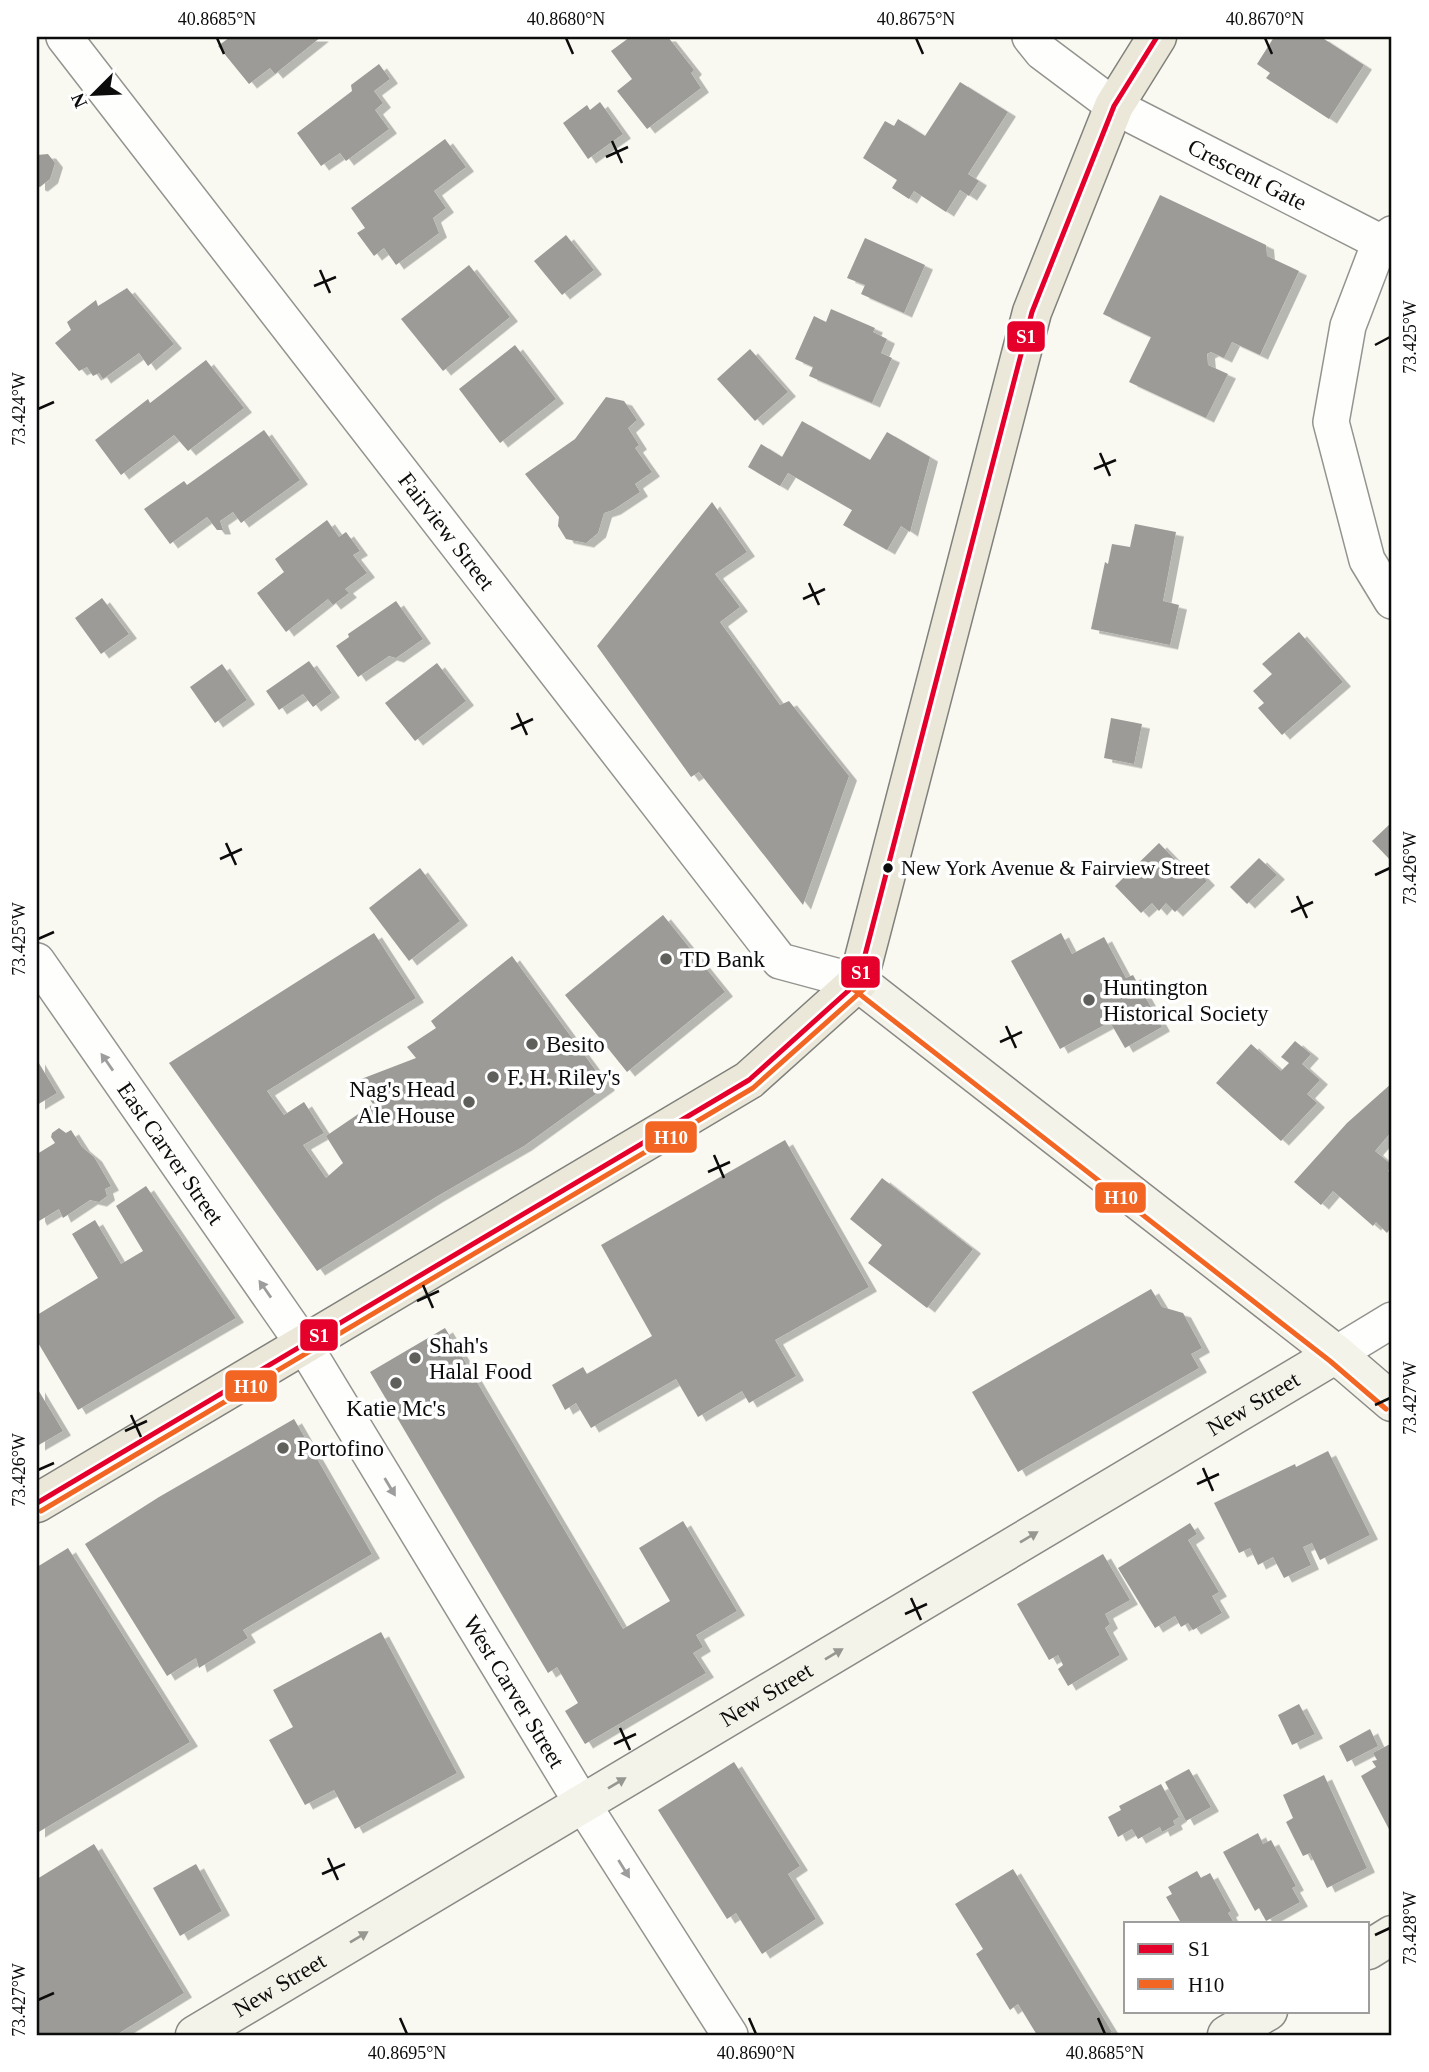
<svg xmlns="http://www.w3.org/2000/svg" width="1429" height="2072" viewBox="0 0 1429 2072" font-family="Georgia,serif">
  <defs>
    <filter id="shadow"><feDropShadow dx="8" dy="4.5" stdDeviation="0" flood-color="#0004"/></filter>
  </defs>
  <rect width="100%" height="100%" fill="#faf9f1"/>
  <g fill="#9c9b97" filter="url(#shadow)">
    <path d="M230,37h91l-46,37 -5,-6 -21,16 -31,-38z"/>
    <path d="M630,37h38l26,33 -3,3 10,15 -54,41 -30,-38 15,-12 -21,-28z"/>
    <path d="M1274,37h47l43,28 -35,54 -63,-41 4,-5 -13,-9z"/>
    <path d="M379,64l11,15 -16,12 9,12 -8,7 14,19 -43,32 -6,-8 -19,13 -24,-33 55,-42 -1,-6z"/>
    <path d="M960,82l48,30 -40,62 11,7 -10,15 -9,-6 -14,22 -32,-21 -5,8 -17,-11 5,-8 -34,-22 22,-37 9,5 4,-7 27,17z"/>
    <path d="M600,102l23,32 -35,25 -25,-36 24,-18 3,5z"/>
    <path d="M445,139l21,28 -32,24 12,17 -13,10 6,15 -43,32 -12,-17 -10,8 -17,-23 8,-5 -14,-20z"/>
    <path d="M48,154l7,9 -5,16 -10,8 -3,-1v-31z"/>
    <path d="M1160,195l106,50 1,11 32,15 -39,84 -28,-13 -8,16 -13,-6 -4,2 1,11 20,9 -22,44 -77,-36 22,-45 -48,-23z"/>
    <path d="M566,235l28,35 -32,25 -28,-34z"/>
    <path d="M865,238l60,27 -21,48 -43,-19 4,-9 -18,-7z"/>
    <path d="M469,265l41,52 -67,54 -42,-52z"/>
    <path d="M127,288l47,56 -26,22 -9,-13 -36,26 -4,-6 -6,3 -6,-9 -8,4 -24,-28 16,-13 -4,-8 29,-22 2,6z"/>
    <path d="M831,309l44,19 -2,4 14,7 -6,14 11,5 -20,45 -63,-27 4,-9 -18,-8 19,-43 12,6z"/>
    <path d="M515,345l41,54 -56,44 -41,-54z"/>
    <path d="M750,349l38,43 -33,29 -38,-42z"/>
    <path d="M206,360l38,48 -56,43 -14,-16 -53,40 -26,-35 53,-41 2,4z"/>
    <path d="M606,397l18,4 13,19 -9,8 11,17 -4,3 17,24 -17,12 5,8 -27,18 -9,3 -6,20 -12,10 -20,-4 -8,-13 1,-9 -34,-43 50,-35z"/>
    <path d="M802,421l68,39 17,-28 43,25 -20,75 -9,-6 -14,24 -44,-25 9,-15 -64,-37 -8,13 -32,-19 13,-23 21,13z"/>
    <path d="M264,430l36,50 -59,43 -8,-11 -13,9 3,9h-6l-10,-13 -37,27 -26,-35 40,-28 3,4z"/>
    <path d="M712,502l35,50 -32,22 25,33 -20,15 60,83 9,-4 60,75 -46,129 -104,-133 -8,5 -94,-131z"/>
    <path d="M327,520l12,17 7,-5 14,19 -7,4 14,18 -22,16 4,4 -16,12 -5,-6 -42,33 -29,-39 27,-21 -9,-13z"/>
    <path d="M1135,524l41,8 -13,69 16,4 -9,40 -79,-16 14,-67 3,2 4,-20 18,3z"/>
    <path d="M102,598l27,36 -28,20 -26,-36z"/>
    <path d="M396,601l27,38 -27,19 -7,-2 -31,21 -22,-31 13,-9 -1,-3z"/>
    <path d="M1299,632l44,50 -61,53 -24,-27 6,-5 -11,-12 19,-17 -10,-10z"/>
    <path d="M309,661l23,32 -19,14 -10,-13 -24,16 -13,-19z"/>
    <path d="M437,663l29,38 -51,40 -30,-38z"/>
    <path d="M222,664l25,36 -32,23 -25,-36z"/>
    <path d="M1111,718l31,6 -8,40 -30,-6z"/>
    <path d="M1392,822v40l-20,-21z"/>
    <path d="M1159,843l24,25 6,-6 18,19 -32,31 -9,-9 -7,8 -7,-8 -11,10 -26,-27z"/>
    <path d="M1259,858l18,17 -30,29 -17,-17z"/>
    <path d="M420,868l40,53 -51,40 -40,-53z"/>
    <path d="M663,915l62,77 -98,80 -62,-77z"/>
    <path d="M374,933l42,65 -149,93 17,24 20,-13 20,31 -21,12 23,33 17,-15 -17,-27 47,-32 -17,-23 60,-23 -9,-11 29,-19 -5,-7 81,-65 95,130 -83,60 -88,51 -119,74 -148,-208z"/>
    <path d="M1061,933l11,21 32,-17 22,41 7,-3 29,52 -37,21 -15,-26 -50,27 -49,-88z"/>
    <path d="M1295,1041l16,13 -9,10 18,16 -13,14 10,9 -36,38 -65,-58 35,-39 30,27 8,-8 -8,-6z"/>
    <path d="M37,1060l20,33 -20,12z"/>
    <path d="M1392,1083v48l-17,20 17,14 -4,6 4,3v51l-5,8 -11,-11 -3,4 -40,-35 -12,14 -27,-23 53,-59z"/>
    <path d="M59,1128l7,5 5,-3 11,17 12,10 17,29 -6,3 2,7 -8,6 -9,-2 -27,18 -4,-9 -20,12 -2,-4v-63l18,-11 -4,-6 1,-4z"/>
    <path d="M785,1140l84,147 -94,53 21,36 -47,27 -7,-12 -44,26 -22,-38 -85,49 -15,-25 -11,7 -13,-25 31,-18 4,7 65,-38 -51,-91z"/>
    <path d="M882,1178l91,71 -46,59 -59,-45 14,-18 -32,-26z"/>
    <path d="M146,1186l90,132 -158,92 -41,-69v-26l61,-37 -26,-44 23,-14 26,44 22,-13 -27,-45z"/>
    <path d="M1151,1289l11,18 21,6 19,35 -11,6 8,14 -181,104 -46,-80z"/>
    <path d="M445,1328l178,301 47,-28 -31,-53 44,-27 54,90 -41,24 7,12 -10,6 13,20 -121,71 -20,-33 13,-8 -21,-36 -9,6 -178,-301z"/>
    <path d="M37,1388l26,43 -26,15z"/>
    <path d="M294,1419l78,135 -129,76 5,8 -49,30 -3,-10 -29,18 -82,-132 74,-47z"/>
    <path d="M1328,1451l42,84 -50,25 -8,-17 -9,4 8,18 -27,13 -11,-21 -15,8 -8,-17 -11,5 -25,-50 81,-39 1,3z"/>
    <path d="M1190,1523l7,11 -9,6 31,52 -7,4 10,17 -29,17 -5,-7 -7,4 -6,-11 -20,12 -37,-60z"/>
    <path d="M68,1548l122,194 -153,91v-266z"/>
    <path d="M1103,1554l27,46 -25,14 5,10 -5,4 15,27 -52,31 -10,-17 5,-4 -5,-10 -9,5 -32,-56z"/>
    <path d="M381,1632l76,141 -102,56 -21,-39 -29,15 -36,-65 24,-13 -20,-37z"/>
    <path d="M1299,1704l16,30 -23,11 -14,-30z"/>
    <path d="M1370,1729l8,17 -31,16 -8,-16z"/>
    <path d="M1392,1743v92l-31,-59 15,-9 -4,-6 5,-1 -4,-7z"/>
    <path d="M734,1762l66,104 -12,8 28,45 -54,35 -26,-41 -9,6 -69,-109z"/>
    <path d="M1189,1769l22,38 -25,14 -21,-39z"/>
    <path d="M1324,1775l43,93 -40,20 -17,-35 -7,3 -17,-34 7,-4 -10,-23z"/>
    <path d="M1161,1784l18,33 -6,4 2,4 -13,7 -2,-5 -22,12 -6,-10 -14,8 -10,-20 13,-7 -2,-4z"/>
    <path d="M1258,1833l5,11 8,-4 25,46 -4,2 8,14 -34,19 -7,-13 -4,3 -32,-59z"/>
    <path d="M94,1844l90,149 -68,42h-79v-156z"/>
    <path d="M196,1864l26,47 -42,25 -27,-48z"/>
    <path d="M1013,1869l99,163 -6,3h-69l-19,-31 -8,6 -34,-56 7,-5 -28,-45z"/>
    <path d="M1197,1871l4,7 9,-5 21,38 -3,2 6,10h-53l-15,-26 6,-3 -4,-7z"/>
  </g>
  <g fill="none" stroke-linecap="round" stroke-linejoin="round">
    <defs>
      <g id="street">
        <path id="s1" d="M64,37l716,924 78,21"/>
        <path id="s2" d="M1030,37l12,15 72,54 266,136"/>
        <path d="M1392,234l-12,8 -32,84 -17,96 36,138 25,41"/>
        <path id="s3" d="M37,961l267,384 278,458 148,232"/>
        <path d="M1336,1354l56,-34"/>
      </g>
      <g id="secondary">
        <path d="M858,982l478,372 56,48"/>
        <path d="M1368,1950l24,-15"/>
        <path id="s4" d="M195,2035l1141,-681"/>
        <path d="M1227,2035l41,-24"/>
      </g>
      <path id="primary" d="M37,1503l712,-423 109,-98 174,-670 82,-206 43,-69"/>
    </defs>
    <use href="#street" stroke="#93938f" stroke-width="38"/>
    <use href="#secondary" stroke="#8a8986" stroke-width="41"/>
    <use href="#primary" stroke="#80807c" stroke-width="41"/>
    <use href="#street" stroke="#fefefd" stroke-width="35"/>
    <use href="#secondary" stroke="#f4f3e9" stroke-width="38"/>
    <use href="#primary" stroke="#ebe8d9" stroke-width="38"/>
    <defs>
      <path id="bus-1" d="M37,1503l712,-423 109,-98 174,-670 82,-206 43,-69"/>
      <g id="bus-2">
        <path d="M853,989l477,372 56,48"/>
        <path d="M41,1511l712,-423 111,-99"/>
      </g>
    </defs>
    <use href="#bus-1" stroke="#fff" stroke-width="10"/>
    <use href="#bus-2" stroke="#fff" stroke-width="10"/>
    <use href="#bus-1" stroke="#e4002b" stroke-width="5"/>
    <use href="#bus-2" stroke="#f26522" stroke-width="5"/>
  </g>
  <defs><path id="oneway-solid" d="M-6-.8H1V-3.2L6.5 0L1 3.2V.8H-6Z" transform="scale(1.75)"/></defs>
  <g fill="#9d9d9d">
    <use href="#oneway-solid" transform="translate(107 1062) rotate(-125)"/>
    <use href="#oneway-solid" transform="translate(265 1289) rotate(-125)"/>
    <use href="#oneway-solid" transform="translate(390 1487) rotate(59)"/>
    <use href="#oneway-solid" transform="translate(624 1869) rotate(58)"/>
  </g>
  <g fill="#979791">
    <use href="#oneway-solid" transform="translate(1029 1537) rotate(-31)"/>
    <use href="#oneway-solid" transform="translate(834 1654) rotate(-31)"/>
    <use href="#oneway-solid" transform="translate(617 1783) rotate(-31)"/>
    <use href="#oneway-solid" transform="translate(359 1937) rotate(-31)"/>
  </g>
  <path fill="none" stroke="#0c0c0c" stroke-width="2.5" d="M217,38l7,16M566,38l7,16M916,38l7,16M1265,38l7,16M612,141l10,22M606,157l22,-10M320,270l10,23M314,286l22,-9M1375,345l15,-8M38,409l16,-7M1100,453l10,23M1094,469l22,-9M809,583l10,22M803,599l22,-10M517,713l10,22M511,729l22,-10M226,843l10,22M220,859l22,-10M1375,875l15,-7M1297,896l10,22M1291,912l22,-10M38,939l16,-7M1006,1026l10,22M1000,1042l22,-10M714,1155l10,23M708,1172l22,-10M423,1285l10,23M417,1301l22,-10M1375,1405l15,-7M131,1415l10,22M125,1431l22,-10M1203,1468l10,23M38,1470l16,-7M1197,1484l22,-10M911,1598l10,22M905,1614l22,-10M620,1728l10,22M614,1744l22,-10M328,1858l10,22M322,1874l23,-10M1375,1935l15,-7M38,2000l16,-7M400,2018l7,16M749,2018l7,16M1098,2018l7,16"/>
  <circle fill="#0c0c0c" stroke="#fff" stroke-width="2.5" cx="888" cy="868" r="6"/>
  <g fill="#5f5f5c" stroke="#fff" stroke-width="2.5">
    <circle cx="666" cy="959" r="7"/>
    <circle cx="1089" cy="1000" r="7"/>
    <circle cx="532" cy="1044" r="7"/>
    <circle cx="493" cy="1077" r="7"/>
    <circle cx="469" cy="1102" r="7"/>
    <circle cx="415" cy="1358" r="7"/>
    <circle cx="396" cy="1383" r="7"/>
    <circle cx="283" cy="1448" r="7"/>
  </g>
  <g text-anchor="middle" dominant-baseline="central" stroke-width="7" stroke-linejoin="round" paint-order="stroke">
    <g font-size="21" fill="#0c0c0c" stroke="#fff" text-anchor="start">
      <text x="901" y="868">New York Avenue &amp; Fairview Street</text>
    </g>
    <g font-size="23" fill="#0c0c0c" stroke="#fff">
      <text stroke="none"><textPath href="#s2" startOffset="259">Crescent Gate</textPath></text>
      <text stroke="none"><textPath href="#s1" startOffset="625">Fairview Street</textPath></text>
      <text stroke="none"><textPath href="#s3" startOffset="234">East Carver Street</textPath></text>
      <text stroke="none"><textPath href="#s4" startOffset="1232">New Street</textPath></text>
      <text stroke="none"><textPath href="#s3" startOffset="873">West Carver Street</textPath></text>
      <text stroke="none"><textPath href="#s4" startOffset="665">New Street</textPath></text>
      <text stroke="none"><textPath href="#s4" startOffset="98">New Street</textPath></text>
    </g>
    <g font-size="23" fill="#0c0c0c" stroke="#fff" text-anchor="start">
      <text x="680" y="959">TD Bank</text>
      <text x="1103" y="987">Huntington<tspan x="1103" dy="26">Historical Society</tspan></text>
      <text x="546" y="1044">Besito</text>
      <text x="507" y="1077">F. H. Riley's</text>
      <text x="455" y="1089" text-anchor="end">Nag's Head<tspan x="455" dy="26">Ale House</tspan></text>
      <text x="429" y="1345">Shah's<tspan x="429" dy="26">Halal Food</tspan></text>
      <text x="396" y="1408" text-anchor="middle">Katie Mc's</text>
      <text x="297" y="1448">Portofino</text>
    </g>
  </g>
  <g stroke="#fff" stroke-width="2.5">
    <rect x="1006" y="320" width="40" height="33" rx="7" fill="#e4002b"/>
    <rect x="840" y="955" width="41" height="34" rx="7" fill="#e4002b"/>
    <rect x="644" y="1120" width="54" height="34" rx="7" fill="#f26522"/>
    <rect x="1094" y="1181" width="53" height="33" rx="7" fill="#f26522"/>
    <rect x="299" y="1318" width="40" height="34" rx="7" fill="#e4002b"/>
    <rect x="224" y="1369" width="54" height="34" rx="7" fill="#f26522"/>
  </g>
  <g font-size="19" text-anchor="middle" font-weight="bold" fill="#fff">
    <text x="1026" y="343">S1</text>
    <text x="861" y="979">S1</text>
    <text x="671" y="1144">H10</text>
    <text x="1121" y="1204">H10</text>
    <text x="319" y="1342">S1</text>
    <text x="251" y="1393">H10</text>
  </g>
  <rect width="1429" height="2072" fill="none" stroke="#ffffff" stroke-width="77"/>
  <rect x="1124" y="1922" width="245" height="91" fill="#ffffff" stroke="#9e9e9e" stroke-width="2"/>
  <rect x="1138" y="1944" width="35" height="10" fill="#e4002b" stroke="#9e9e9e" stroke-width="2"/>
  <text x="1188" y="1956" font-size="21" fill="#0c0c0c">S1</text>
  <rect x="1138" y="1979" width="35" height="10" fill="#f26522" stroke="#9e9e9e" stroke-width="2"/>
  <text x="1188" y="1992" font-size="21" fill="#0c0c0c">H10</text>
  <g transform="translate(94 94) rotate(246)" stroke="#ffffff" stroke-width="5" paint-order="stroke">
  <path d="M0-5L12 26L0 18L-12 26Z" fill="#0c0c0c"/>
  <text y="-10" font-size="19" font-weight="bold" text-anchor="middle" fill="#0c0c0c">N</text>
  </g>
  <rect x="38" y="38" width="1352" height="1996" fill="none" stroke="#0c0c0c" stroke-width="2.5"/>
  <g font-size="18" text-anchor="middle" fill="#0c0c0c">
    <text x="217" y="25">40.8685°N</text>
    <text x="566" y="25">40.8680°N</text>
    <text x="916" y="25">40.8675°N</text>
    <text x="1265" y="25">40.8670°N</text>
    <text transform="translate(1410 337) rotate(-90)" y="6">73.425°W</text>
    <text transform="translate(19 409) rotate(-90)" y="6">73.424°W</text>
    <text transform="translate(1410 868) rotate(-90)" y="6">73.426°W</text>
    <text transform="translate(19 939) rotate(-90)" y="6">73.425°W</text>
    <text transform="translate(1410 1398) rotate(-90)" y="6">73.427°W</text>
    <text transform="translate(19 1470) rotate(-90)" y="6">73.426°W</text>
    <text transform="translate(1410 1928) rotate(-90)" y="6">73.428°W</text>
    <text transform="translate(19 2000) rotate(-90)" y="6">73.427°W</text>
    <text x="407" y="2059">40.8695°N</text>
    <text x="756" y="2059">40.8690°N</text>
    <text x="1105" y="2059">40.8685°N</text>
  </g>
</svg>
